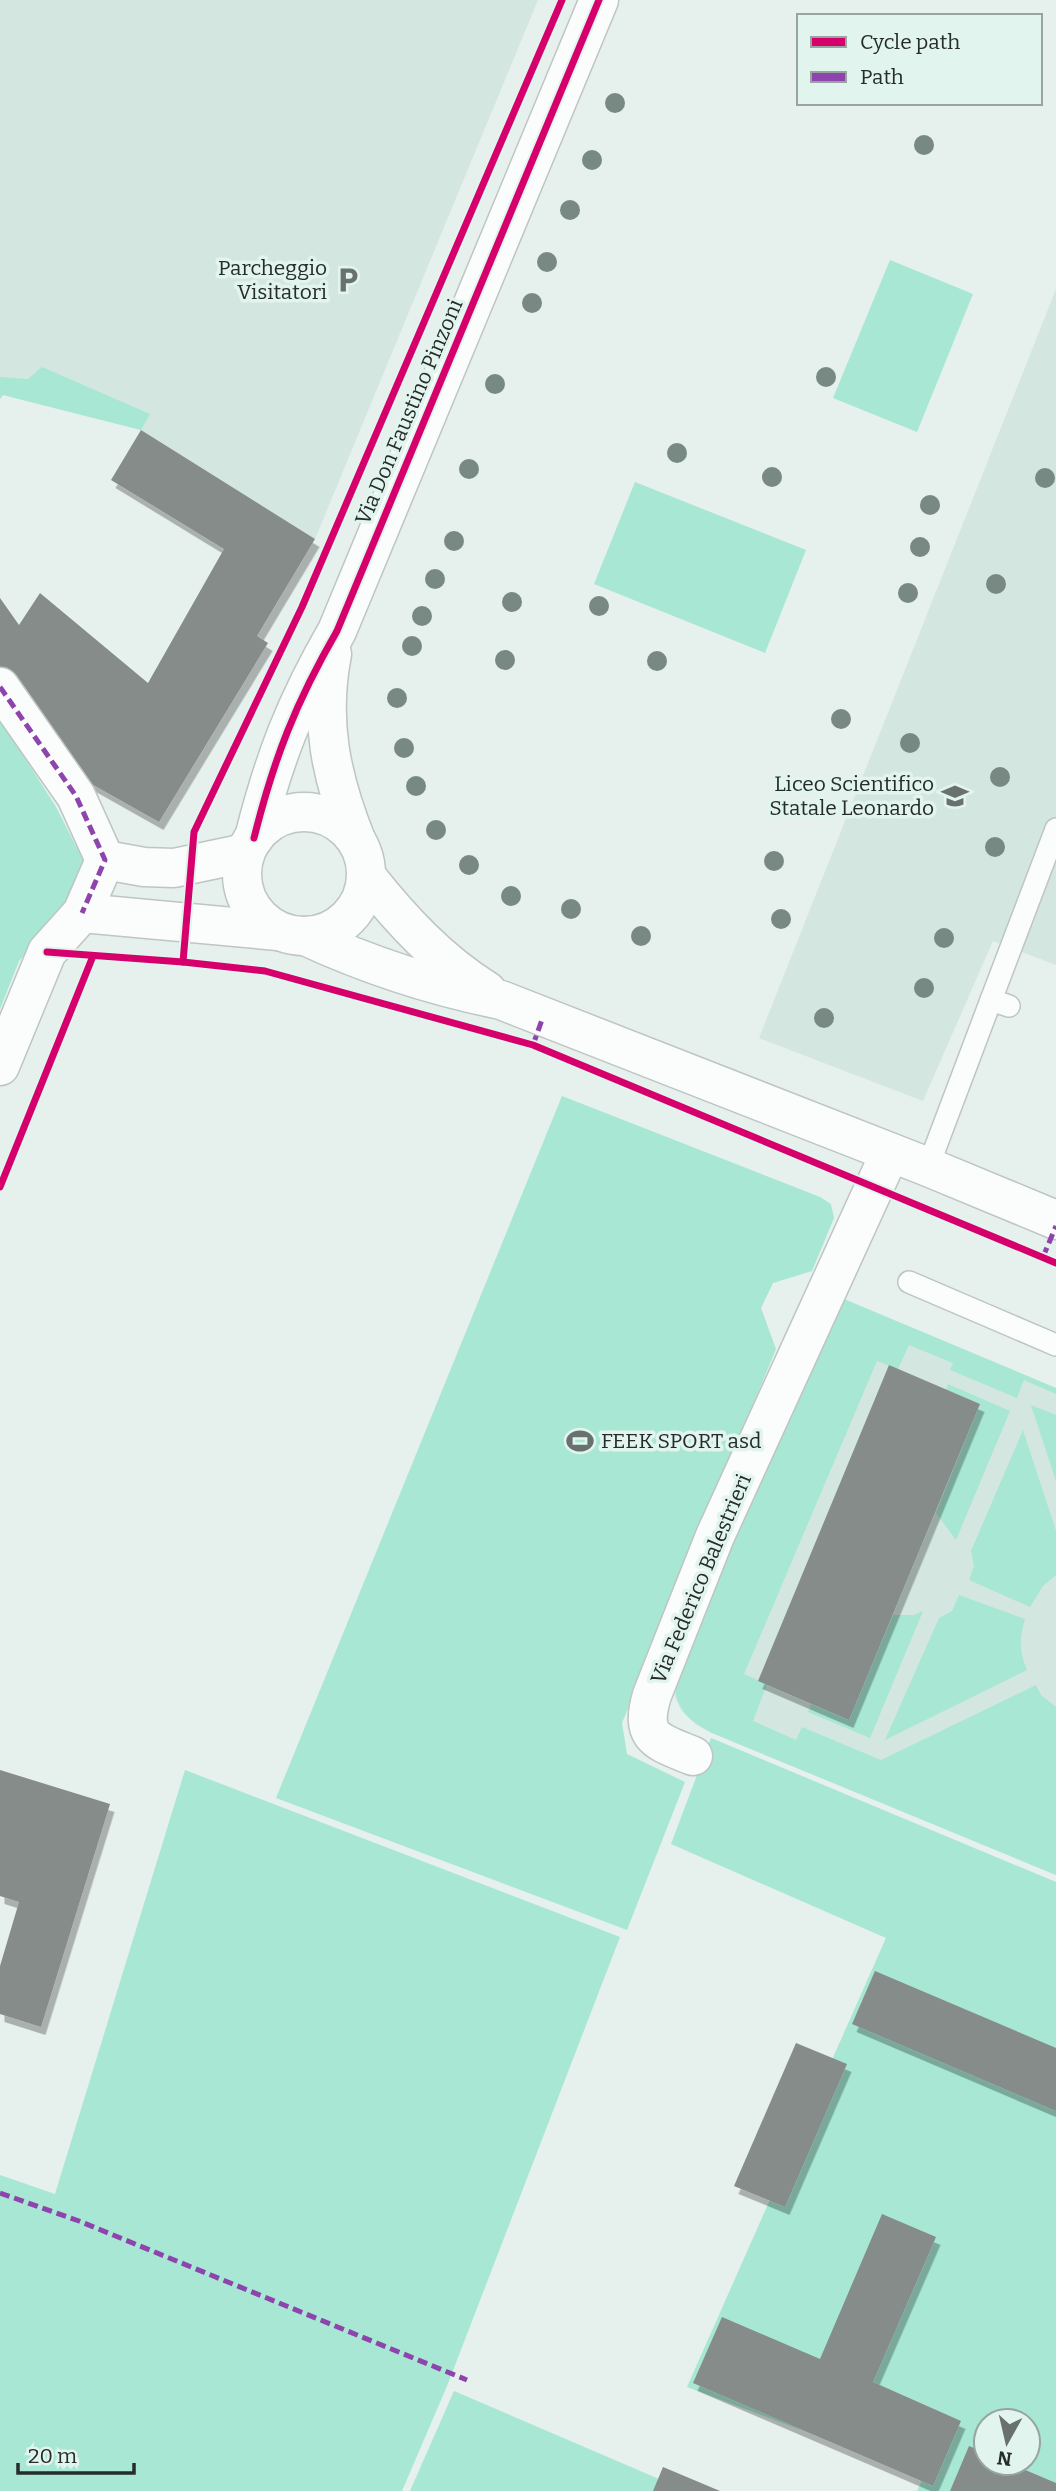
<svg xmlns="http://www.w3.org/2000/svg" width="1056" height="2491" viewBox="0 0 1056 2491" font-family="Bitter,serif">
  <defs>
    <filter id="shadow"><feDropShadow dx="4.5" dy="8" stdDeviation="0" flood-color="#0004"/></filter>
  </defs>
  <rect width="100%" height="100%" fill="#e6f0ed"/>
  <g fill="#d4e6e0">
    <path d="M0,0h538l-223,539 -174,-109 -138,-35 -3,4z"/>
    <path d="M1056,289v676l-63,-24 -70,160 -164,-63z"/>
    <path d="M839,1297l217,91v487l-344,-142 -17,-9 -14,-14 -7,-15z"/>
  </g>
  <g fill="#a7e7d4" fill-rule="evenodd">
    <path d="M890,260l83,34 -56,138 -84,-34z"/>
    <path d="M42,367l108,47 -9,16 -138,-35 -3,4v-22l28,2z"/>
    <path d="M635,482l171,68 -41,103 -171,-69z"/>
    <path d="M0,719l56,88 27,53 -15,47 -49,54 -19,48z"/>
    <path d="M562,1096l258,101 11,7 3,14 -22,53 -39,12 -12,25 15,41 -154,374 5,31 58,28 -58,148 -351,-132z"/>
    <path d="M839,1297l217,91v6l-32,-14 -7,18 -67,-28 3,-7 -44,-18 -11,24 -21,-8 -133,313 23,10 -14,37 43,19 6,-13 79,33 155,-75 5,10 15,12v168l-344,-142c-26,-14 -38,-25 -37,-56z"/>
    <path d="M948,1384l62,27 -54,129 -20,-27 44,-109 -34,-14z"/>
    <path d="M1031,1405l25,10v66z"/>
    <path d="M1023,1430l33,101v44l-13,11 -13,21 -61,-27 5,-14 -3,-15z"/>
    <path d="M959,1595l66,24c-6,19 -6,33 2,51l-142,70 54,-122 13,-7z"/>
    <path d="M923,1611l-53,127 -62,-26 3,-8 38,15 44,-104h21z"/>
    <path d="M711,1738l345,144v609h-139l7,-15 -237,-89 199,-449 -215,-94zM986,2421h42v42h-42z"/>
    <path d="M185,1770l435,167 -173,449 -45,105h-402v-316l55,19z"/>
    <path d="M454,2391l233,100h-277z"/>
  </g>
  <g fill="#858c8a" filter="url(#shadow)">
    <path d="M141,430l174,109 -58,97 11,7 -109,179 -87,-49 -72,-102v-73l19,27 21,-32 108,90 76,-134 -113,-69z"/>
    <path d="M889,1365l91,39 -131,316 -91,-39z"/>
    <path d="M0,1770l110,34 -69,223 -41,-13v-48l19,-64 -19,-6z"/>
    <path d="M875,1971l181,77v63l-204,-87z"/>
    <path d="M796,2043l51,21 -62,143 -51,-21z"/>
    <path d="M882,2214l54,23 -63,145 88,39 -28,65 -240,-103 29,-66 98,42z"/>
    <path d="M969,2446l17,7v10h23l47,20v8h-106z"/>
    <path d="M663,2467l57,24h-67z"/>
  </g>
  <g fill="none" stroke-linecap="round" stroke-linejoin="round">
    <defs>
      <g id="service">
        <path d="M991,1000l65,-171"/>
        <path d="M928,1167l63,-167 18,6"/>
        <path d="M909,1282l147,63"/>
      </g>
      <g id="minor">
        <path d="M332,654c-13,67 -1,123 24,186"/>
        <path d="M0,687l76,109 29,64 -23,53 -35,39 -47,114"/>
        <circle cx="304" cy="874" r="62"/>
        <path d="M254,838c20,-80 42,-136 83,-207l262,-631"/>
        <path d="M105,860l39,7 30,1 71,-15"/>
        <path d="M367,877c35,44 72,84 120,114"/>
        <path d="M82,913l196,18"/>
        <path d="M305,936c65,30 126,50 196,64l427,167 128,53"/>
        <path d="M693,1756c-36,-15 -54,-17 -41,-61l63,-159 175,-383"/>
      </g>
    </defs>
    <use href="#service" stroke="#bec5c3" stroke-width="24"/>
    <use href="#minor" stroke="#bec5c3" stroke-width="41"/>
    <use href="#service" stroke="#fbfdfc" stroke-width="21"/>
    <use href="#minor" stroke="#fbfdfc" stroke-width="38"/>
    <g stroke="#8e44ad" stroke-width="5" stroke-dasharray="10 5" stroke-linecap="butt">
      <path d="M0,687l76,109 29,64 -23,53"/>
      <path d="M533,1045l10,-28"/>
      <path d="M1043,1257l13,-31"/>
      <path d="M0,2193l79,28 388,159"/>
    </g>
    <defs>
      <g id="cycleway">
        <path d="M254,838c20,-80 42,-136 83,-207l262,-631"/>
        <path d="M47,952l136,10 82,9 268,74 523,218"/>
        <path d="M183,962l11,-130 108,-225 260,-607"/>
        <path d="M0,1187l93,-231"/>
      </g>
    </defs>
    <use href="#cycleway" stroke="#e2f4ee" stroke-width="11"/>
    <use href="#cycleway" stroke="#d6006c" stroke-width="7"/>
  </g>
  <g fill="#788984">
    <circle cx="615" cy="103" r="10"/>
    <circle cx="924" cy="145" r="10"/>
    <circle cx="592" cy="160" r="10"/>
    <circle cx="570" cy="210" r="10"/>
    <circle cx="547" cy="262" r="10"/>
    <circle cx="532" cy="303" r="10"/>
    <circle cx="826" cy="377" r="10"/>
    <circle cx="495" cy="384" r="10"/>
    <circle cx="677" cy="453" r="10"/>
    <circle cx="469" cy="469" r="10"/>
    <circle cx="772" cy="477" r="10"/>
    <circle cx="1045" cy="478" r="10"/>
    <circle cx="930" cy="505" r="10"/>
    <circle cx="454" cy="541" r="10"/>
    <circle cx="920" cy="547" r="10"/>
    <circle cx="435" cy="579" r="10"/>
    <circle cx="996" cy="584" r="10"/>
    <circle cx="908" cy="593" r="10"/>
    <circle cx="512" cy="602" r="10"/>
    <circle cx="599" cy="606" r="10"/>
    <circle cx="422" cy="616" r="10"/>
    <circle cx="412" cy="646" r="10"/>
    <circle cx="505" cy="660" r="10"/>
    <circle cx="657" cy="661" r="10"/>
    <circle cx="397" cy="698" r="10"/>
    <circle cx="841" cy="719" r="10"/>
    <circle cx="910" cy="743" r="10"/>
    <circle cx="404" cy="748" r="10"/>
    <circle cx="1000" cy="777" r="10"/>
    <circle cx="416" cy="786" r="10"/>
    <circle cx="436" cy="830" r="10"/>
    <circle cx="995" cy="847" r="10"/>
    <circle cx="774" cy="861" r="10"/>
    <circle cx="469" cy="865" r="10"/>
    <circle cx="511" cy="896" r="10"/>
    <circle cx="571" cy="909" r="10"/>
    <circle cx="781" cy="919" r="10"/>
    <circle cx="641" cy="936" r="10"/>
    <circle cx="944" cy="938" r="10"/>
    <circle cx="924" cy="988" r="10"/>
    <circle cx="824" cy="1018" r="10"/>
  </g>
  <defs>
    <symbol id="parking-bare" viewBox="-9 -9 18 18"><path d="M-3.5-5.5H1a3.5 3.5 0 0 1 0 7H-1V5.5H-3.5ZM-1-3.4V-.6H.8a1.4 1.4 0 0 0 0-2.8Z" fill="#69716e" stroke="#e2f4ee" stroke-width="2.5" paint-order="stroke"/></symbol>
    <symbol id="school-bare" viewBox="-9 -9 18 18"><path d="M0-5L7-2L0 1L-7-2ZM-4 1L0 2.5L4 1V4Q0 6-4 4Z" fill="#69716e" stroke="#e2f4ee" stroke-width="2.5" paint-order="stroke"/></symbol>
    <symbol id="stadium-bare" viewBox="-9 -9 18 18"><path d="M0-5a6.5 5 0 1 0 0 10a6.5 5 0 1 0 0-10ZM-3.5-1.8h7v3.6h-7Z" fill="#69716e" stroke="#e2f4ee" stroke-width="2.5" paint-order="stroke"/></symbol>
  </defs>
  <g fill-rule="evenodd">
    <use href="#parking-bare" x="329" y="261" width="38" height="38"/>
    <use href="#school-bare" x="936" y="777" width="38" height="38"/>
    <use href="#stadium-bare" x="561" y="1422" width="38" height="38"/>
  </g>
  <g text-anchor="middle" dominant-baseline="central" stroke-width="7" stroke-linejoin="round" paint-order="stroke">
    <g font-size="21" fill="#262c2a" stroke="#e2f4ee" text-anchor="end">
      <text x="327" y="268">Parcheggio<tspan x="327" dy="24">Visitatori</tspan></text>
      <text x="934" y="784">Liceo Scientifico<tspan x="934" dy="24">Statale Leonardo</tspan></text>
      <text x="601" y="1441" text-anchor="start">FEEK SPORT asd</text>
    </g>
    <g font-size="21" fill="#262c2a" stroke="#e2f4ee">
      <text transform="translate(409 412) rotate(-67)">Via Don Faustino Pinzoni</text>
      <text transform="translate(701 1579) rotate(-67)">Via Federico Balestrieri</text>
    </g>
  </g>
  <rect x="797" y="14" width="245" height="91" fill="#e2f4ee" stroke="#97a4a0" stroke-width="2"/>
  <rect x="811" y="37" width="35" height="10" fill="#d6006c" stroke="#97a4a0" stroke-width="2"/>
  <text x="860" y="49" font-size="21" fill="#262c2a">Cycle path</text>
  <rect x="811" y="72" width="35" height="10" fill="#8e44ad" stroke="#97a4a0" stroke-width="2"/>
  <text x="860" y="84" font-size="21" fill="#262c2a">Path</text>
  <g transform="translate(1007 2442) rotate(188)"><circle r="33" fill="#e2f4ee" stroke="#97a4a0" stroke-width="2"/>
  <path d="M0-5L12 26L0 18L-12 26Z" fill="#69716e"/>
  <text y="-10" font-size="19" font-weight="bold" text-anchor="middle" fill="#262c2a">N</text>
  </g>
  <path d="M18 2463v10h116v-10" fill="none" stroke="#262c2a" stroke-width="3.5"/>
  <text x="28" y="2463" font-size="21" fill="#262c2a" stroke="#e2f4ee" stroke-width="5" paint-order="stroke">20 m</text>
</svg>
